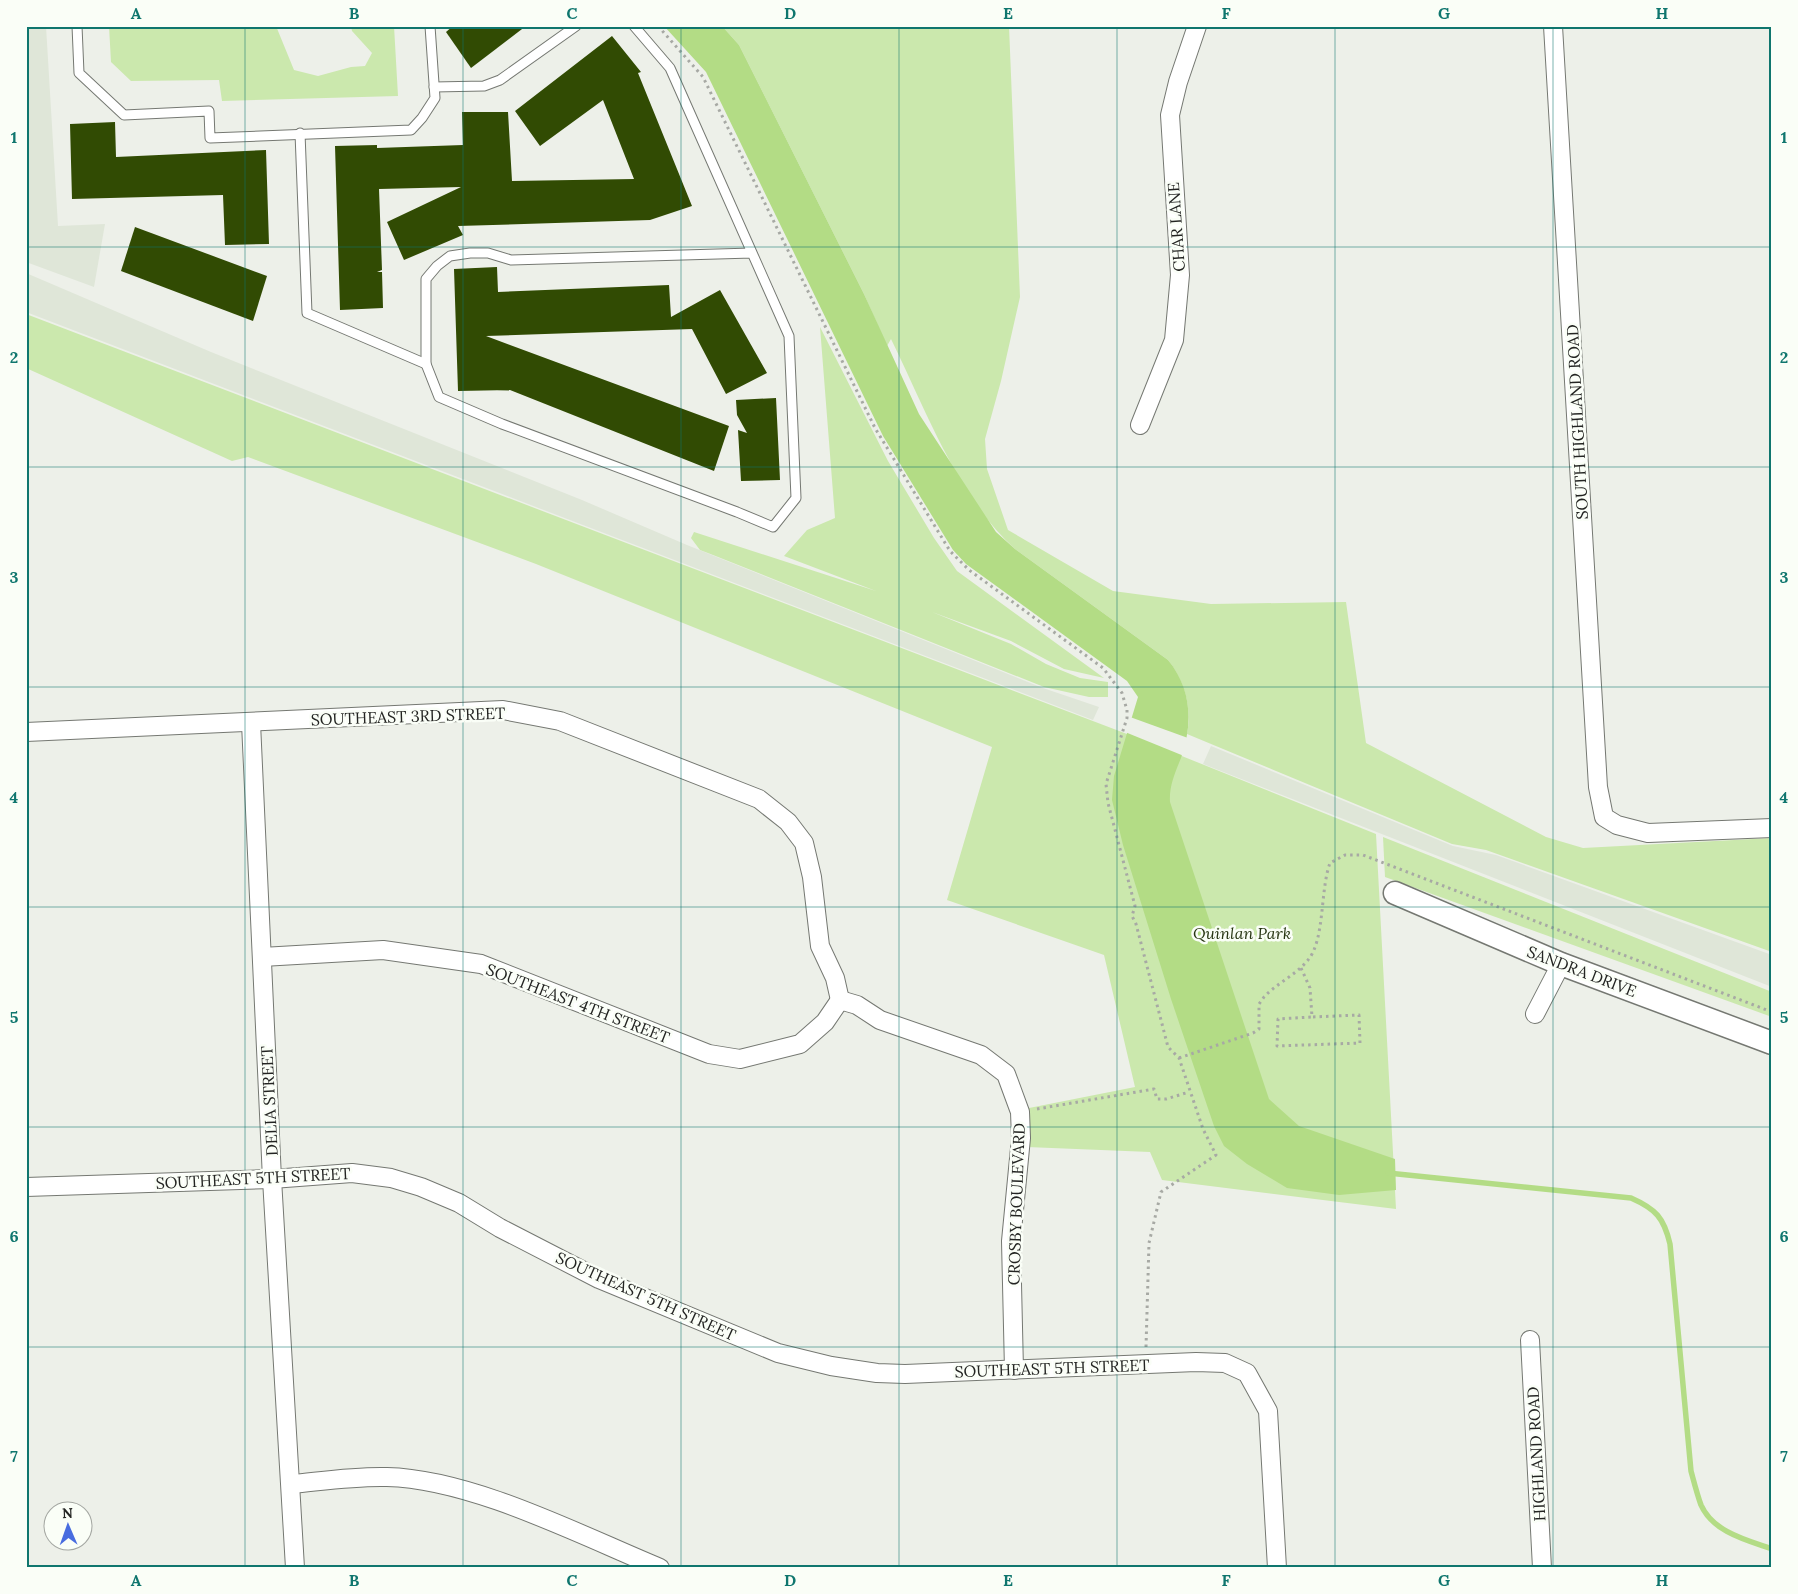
<svg xmlns="http://www.w3.org/2000/svg" width="1798" height="1594" viewBox="0 0 1798 1594" font-family="Lora,serif">
  <rect width="100%" height="100%" fill="#edf0e9"/>
  <g fill="#dfe6d8">
    <path d="M26,26h20l12,200 47,-2 -11,63 -68,-25z"/>
    <path d="M26,273l185,79 371,148 105,45 356,143 56,19 -6,13 -1067,-408z"/>
    <path d="M1211,746l242,100 43,9 276,100v32l-569,-223z"/>
  </g>
  <g fill="#cbe8ad">
    <path d="M109,26h167l18,44 24,6 33,-9 14,-1 7,-13 -20,-22 -1,-5h43l4,70 -176,5 -3,-21 -88,1 -20,-19z"/>
    <path d="M722,26h287l11,271 -19,84 -16,58 2,30 21,61 105,61 98,13 135,-2 20,141 180,94 37,11 189,-10v114l-286,-102 -34,-6 -265,-110c5,-26 -2,-53 -19,-74l-153,-111c-57,-51 -90,-141 -124,-210l-4,7 -23,-52 -125,-249z"/>
    <path d="M26,314l1101,420 249,100 20,375 -234,-29 -12,-28 -123,-5 2,-39 106,-21 -31,-132 -157,-55 45,-153 -456,-183 -288,-107 -16,4 -206,-93z"/>
    <path d="M820,327l68,134 46,77 23,33 147,107 -40,-9 -53,-28 -79,-29 79,32 35,20 34,14 28,4v15h-19l-45,-10 -331,-132 -13,-5 -9,-12 3,-6 182,59 -92,-35 23,-26 28,-12z"/>
    <path d="M1383,837l389,155v25l-387,-140z"/>
  </g>
  <path fill="#b3dc85" d="M664,26h58l17,19 125,249 55,120 77,118 19,17 153,111c24,29 25,64 13,98 -6,15 -12,28 -11,44l99,297 30,27 96,33 1,31 -57,5 -52,-7 -40,-24 -23,-18 -10,-20 -43,-127 -48,-154 -11,-45 2,-24 24,-79 -11,-16 -161,-117 -13,-14 -70,-114 -177,-364z"/>
  <path fill="#edf0e9" d="M1130,717l58,21 -4,18 -59,-24z"/>
  <g fill="none" stroke-linecap="round" stroke-linejoin="round">
    <path stroke="#b3dc85" stroke-width="5.5" d="M1388,1173l243,25c25,11 33,20 39,46l21,227c3,11 6,23 10,34 12,27 45,35 71,44"/>
  </g>
  <g fill="#314b03">
    <path d="M453,26h73l-55,42 -25,-36z"/>
    <path d="M612,36l29,36 -3,1 54,133 -42,14 -192,6 5,9 -59,25 -17,-38 74,-35 -82,2 3,81 -5,2h5l1,36 -43,2 -5,-164 42,-1v3l86,-3 -1,-33h46l4,69 122,-2 -31,-79 -63,46 -25,-35z"/>
    <path d="M115,122l1,35 150,-7 3,94 -44,1 -2,-50 -151,4 -2,-75z"/>
    <path d="M135,227l132,49 -14,45 -132,-50z"/>
    <path d="M497,267l1,25 171,-7 2,32 49,-27 47,83 -41,21 -34,-65 -206,7 243,90 -15,45 -204,-81 -52,1 -4,-122z"/>
    <path d="M776,398l4,82 -39,1 -3,-51 9,3 -10,-18 -1,-15z"/>
  </g>
  <g fill="none" stroke-linecap="round" stroke-linejoin="round">
    <defs>
      <g id="service">
        <path d="M77,26l2,47 45,42 85,-4 1,27 201,-8 11,-12 13,-20 -5,-72"/>
        <path d="M634,26l36,42 119,268 7,162 -23,29 -36,-15 -235,-88 -63,-27 -13,-33v-85l11,-13 13,-10 20,-3h18l23,7 241,-7"/>
        <path d="M434,87l50,-1 16,-6 76,-54"/>
        <path d="M300,133l7,180 119,51"/>
      </g>
      <g id="minor">
        <path d="M1553,26l45,761 6,30 13,8 31,8 124,-5"/>
        <path d="M1140,425l34,-85 6,-65 -10,-160 8,-33 19,-56"/>
        <path d="M251,723l21,456 23,389"/>
        <path d="M26,732l477,-22 57,11 199,78 29,23 16,21 8,34 8,69 15,32 5,22"/>
        <path d="M262,957l121,-7 98,14 228,90 31,5 60,-15 25,-22 15,-22"/>
        <path d="M840,1000l17,5 23,15 101,35 25,19 14,38 1,26 -10,103 3,129"/>
        <path d="M1535,1014l26,-50"/>
        <path d="M26,1187l246,-8 80,-6 39,5 30,9 38,16 41,25 99,51 179,74 53,13 46,7 28,1 291,-12 29,1 22,10 21,38 9,157"/>
        <path d="M1530,1340l12,228"/>
        <path d="M292,1484c31,-3 63,-8 95,-7 85,2 193,58 273,91"/>
      </g>
      <path id="tertiary" d="M1395,893l166,71 211,79"/>
    </defs>
    <use href="#service" stroke="#757872" stroke-width="11"/>
    <use href="#minor" stroke="#757872" stroke-width="20"/>
    <use href="#tertiary" stroke="#757872" stroke-width="25"/>
    <g stroke="#a7a9a4" stroke-width="3" stroke-dasharray="2.5 4" stroke-linecap="butt">
      <path d="M658,26l45,51 172,351 75,123 19,19 134,98 19,25 5,17v8l-21,66 2,19 27,103 -3,10 4,8 32,123 11,11 24,71 13,26 -55,37 -12,51 -3,104"/>
      <path d="M1301,968l9,20 2,29 47,-2 1,28 -83,3 1,-27 34,-2"/>
      <path d="M1179,1058l74,-25 6,-4v-25l5,-7c13,-14 32,-22 44,-37 17,-20 12,-70 22,-97l15,-8h18l409,157"/>
      <path d="M1037,1109l117,-20 3,10h9l23,-7"/>
    </g>
    <use href="#service" stroke="#fff" stroke-width="9"/>
    <use href="#minor" stroke="#fff" stroke-width="18"/>
    <use href="#tertiary" stroke="#fff" stroke-width="22"/>
  </g>
  <path fill="none" stroke="#0f766e" stroke-width="1" stroke-opacity="0.55" d="M245,26v1542M463,26v1542M681,26v1542M899,26v1542M1117,26v1542M1335,26v1542M1553,26v1542M26,247h1746M26,467h1746M26,687h1746M26,907h1746M26,1127h1746M26,1347h1746"/>
  <g text-anchor="middle" dominant-baseline="central" stroke-width="5" stroke-linejoin="round" paint-order="stroke">
    <g font-size="16" fill="#232422" stroke="#fafef7">
      <text transform="translate(1176 227) rotate(-94)">CHAR LANE</text>
      <text transform="translate(1577 422) rotate(-93)">SOUTH HIGHLAND ROAD</text>
      <text transform="translate(408 716) rotate(-2)">SOUTHEAST 3RD STREET</text>
      <text transform="translate(1582 971) rotate(21)">SANDRA DRIVE</text>
      <text transform="translate(578 1003) rotate(21)">SOUTHEAST 4TH STREET</text>
      <text transform="translate(269 1101) rotate(-93)">DELIA STREET</text>
      <text transform="translate(253 1178) rotate(-3)">SOUTHEAST 5TH STREET</text>
      <text transform="translate(1016 1204) rotate(-88)">CROSBY BOULEVARD</text>
      <text transform="translate(646 1296) rotate(24)">SOUTHEAST 5TH STREET</text>
      <text transform="translate(1052 1368) rotate(-2)">SOUTHEAST 5TH STREET</text>
      <text transform="translate(1536 1454) rotate(-93)">HIGHLAND ROAD</text>
    </g>
    <g font-size="16" font-style="italic" fill="#273613" stroke="#fafef7">
      <text x="1242" y="933">Quinlan Park</text>
    </g>
  </g>
  <rect width="1798" height="1594" fill="none" stroke="#fafef7" stroke-width="55"/>
  <g transform="translate(68 1526) rotate(358)"><circle r="24" fill="#fafef7" stroke="#a4a7a2"/>
  <path d="M0-4L9 19L0 12L-9 19Z" fill="#486cdf"/>
  <text y="-8" font-size="14" font-weight="bold" text-anchor="middle" fill="#232422">N</text>
  </g>
  <rect x="28" y="28" width="1742" height="1538" fill="none" stroke="#0f766e" stroke-width="2"/>
  <g font-size="16" text-anchor="middle" font-weight="bold" fill="#0f766e">
    <text x="136" y="19">A</text>
    <text x="354" y="19">B</text>
    <text x="572" y="19">C</text>
    <text x="790" y="19">D</text>
    <text x="1008" y="19">E</text>
    <text x="1226" y="19">F</text>
    <text x="1444" y="19">G</text>
    <text x="1662" y="19">H</text>
    <text x="14" y="143">1</text>
    <text x="1784" y="143">1</text>
    <text x="14" y="363">2</text>
    <text x="1784" y="363">2</text>
    <text x="14" y="583">3</text>
    <text x="1784" y="583">3</text>
    <text x="14" y="803">4</text>
    <text x="1784" y="803">4</text>
    <text x="14" y="1023">5</text>
    <text x="1784" y="1023">5</text>
    <text x="14" y="1242">6</text>
    <text x="1784" y="1242">6</text>
    <text x="14" y="1462">7</text>
    <text x="1784" y="1462">7</text>
    <text x="136" y="1586">A</text>
    <text x="354" y="1586">B</text>
    <text x="572" y="1586">C</text>
    <text x="790" y="1586">D</text>
    <text x="1008" y="1586">E</text>
    <text x="1226" y="1586">F</text>
    <text x="1444" y="1586">G</text>
    <text x="1662" y="1586">H</text>
  </g>
</svg>
